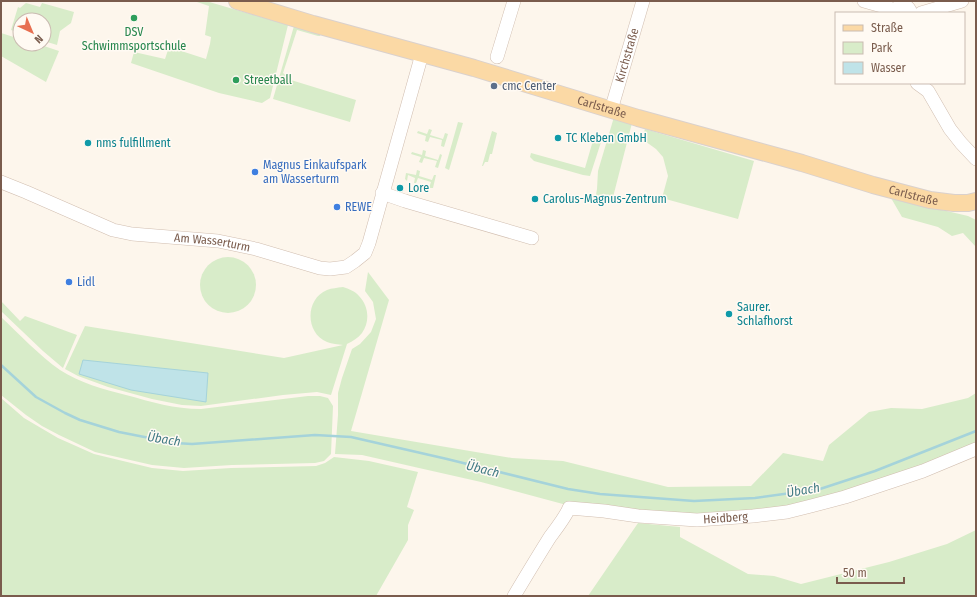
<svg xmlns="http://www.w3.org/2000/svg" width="977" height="597" viewBox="0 0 977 597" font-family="'Fira Sans Condensed',sans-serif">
  <rect width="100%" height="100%" fill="#fdf6ec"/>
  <g fill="#d8ecc9">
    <path d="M194,1h12l82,24 -18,73 -8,5 -43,-10 -88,-30 3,-11 31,7 4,-12 37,12 4,-15 1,-7 -6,-2 4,-29z"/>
    <path d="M26,3l14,4 2,-4 32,9 -3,11 -11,8 -3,14 -13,-4v-21h-24v13l-9,-3 7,-23 2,1z"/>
    <path d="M294,26l27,7 -1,3h-2l-21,-6 -14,43 8,7 65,20 -6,22 -77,-23z"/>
    <path d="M1,33l19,6v5h18l21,7 -13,31 -45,-26z"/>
    <path d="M614,117l18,6 -20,78 -16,-6 1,-6 1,-18z"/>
    <path d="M458,122l5,1 -14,47 -4,-2z"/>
    <path d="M429,129l3,1 -2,5 13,4 2,-6 3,1 -4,13 -3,-1 1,-6 -12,-3 -2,5 -3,-1 1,-5 -9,-3 1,-2 9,3z"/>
    <path d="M645,129l109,32 -16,58 -76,-21 6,-22 -5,-19 -7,-8 -14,-10z"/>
    <path d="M492,131l5,2 -5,21h-2l-2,8h-3l-2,4h-1z"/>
    <path d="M594,137l8,2 -12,37 -7,-1 -49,-14 -4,-4 1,-4 54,15z"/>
    <path d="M423,150l3,1 -1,5 13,4 2,-6 2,1 -4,13 -3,-1 2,-6 -13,-3 -2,5 -3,-1 2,-5 -10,-3 1,-2 10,3z"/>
    <path d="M417,170l3,1 -1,5 13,4 2,-5h2l-3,13h-4l2,-6 -13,-4 -2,5h-2l1,-5 -7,-3 -1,6 -2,-2 1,-6 10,2z"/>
    <path d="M891,198l77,18 8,4v27l-13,-14 -11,3 -14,-9 -36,-10z"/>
    <circle cx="228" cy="285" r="28"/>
    <path d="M368,272l21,28 -38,131 161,27 51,3 105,26 83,-1 32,-33 40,8 6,-16 40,-33 22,-4 31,1 46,-11 8,-5v54l-173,59 -106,11 -123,-10 -93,-25 -62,-14 -57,-13 -27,-1 3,-39v-22l4,-15 10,-29 8,-5 11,-12 5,-13 -3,-17 -8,-11z"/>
    <path d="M343,287c6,2 12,4 16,9 10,10 11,26 3,37 -4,5 -9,8 -15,11l-16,51 -14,-3 -34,3 -82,11 -19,-1 -30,-6 -44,-12 -30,-11 -13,-7 20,-43 199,32 59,-13c-5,-1 -11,-1 -16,-3 -22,-9 -22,-43 0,-52 5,-2 10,-2 16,-3z"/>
    <path d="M1,301l19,20 5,-5 52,19 -14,33 -20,-17 -42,-40z"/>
    <path d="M1,317c18,17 39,39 59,53 20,13 43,19 66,25 26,7 48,14 75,14l107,-13h12l8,2 5,8 -2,48 -7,7 -9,2 -83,2 -48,3 -32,-3 -57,-13 -36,-17 -17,-9 -16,-11 -25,-20z"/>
    <path d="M1,398l23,20 34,20 36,16 58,14 31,3 48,-3 85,-2 9,-3 9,-6 35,4 49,11 -11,35 7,3 -6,15v15l-32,56h-375z"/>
    <path d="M638,523l42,4v10l68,37 26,2 27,8 88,-22 58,-18 29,-14v66h-388z"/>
  </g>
  <path fill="#bfe3e8" stroke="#a5d3da" d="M83,360l125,13 -2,29 -75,-12 -52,-16z"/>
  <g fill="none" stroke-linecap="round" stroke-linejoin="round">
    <path stroke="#a5d3da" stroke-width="2.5" d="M1,365l35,32 29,16 15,7 39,12 56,11 17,1 123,-9 36,2 96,22 121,30 32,5 94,7 61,-3 65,-9 55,-18 101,-40"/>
    <defs>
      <g id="minor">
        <path d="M864,1l32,9"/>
        <path d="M895,13l2,-5c6,-5 12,-2 14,5"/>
        <path d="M921,13l41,-12"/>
        <path d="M497,57l17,-56"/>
        <path d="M917,83l11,8 22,38 11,14 15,16"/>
        <path id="s1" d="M611,110l32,-109"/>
        <path id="s2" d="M1,182l25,10 87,38 19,4 86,7 38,8 64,19 10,1 16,-2 9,-6 10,-8 4,-10 53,-189"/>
        <path d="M382,193l23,8 127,37"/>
        <path id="s3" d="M514,596c12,-20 24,-40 36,-59 6,-8 16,-21 19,-29l35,3 34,5 59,4 56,-4 34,-4 24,-6 34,-9 78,-26 53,-22"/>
      </g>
      <g id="major">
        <path id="s4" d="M237,1l76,23 161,44 164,50 164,45 71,22 57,15 24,3h14l8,-2"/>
      </g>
    </defs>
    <use href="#minor" stroke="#d1beb0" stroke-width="14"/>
    <use href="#major" stroke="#dad1cd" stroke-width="18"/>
    <use href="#minor" stroke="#fff" stroke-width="13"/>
    <use href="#major" stroke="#fbd9a5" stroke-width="16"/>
  </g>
  <g fill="#2e9e5b" stroke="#fffaf3" stroke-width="1.5">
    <circle cx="134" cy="18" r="4"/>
    <circle cx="236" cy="80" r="4"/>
  </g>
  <circle fill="#5c6f8a" stroke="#fffaf3" stroke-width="1.5" cx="494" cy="86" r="4"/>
  <g fill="#0f9aa8" stroke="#fffaf3" stroke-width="1.5">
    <circle cx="558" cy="138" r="4"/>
    <circle cx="88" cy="143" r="4"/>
    <circle cx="400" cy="188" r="4"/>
    <circle cx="535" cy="199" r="4"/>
    <circle cx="729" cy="314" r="4"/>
  </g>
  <g fill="#3f7fe0" stroke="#fffaf3" stroke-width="1.5">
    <circle cx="255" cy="172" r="4"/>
    <circle cx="337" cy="207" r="4"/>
    <circle cx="69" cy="282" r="4"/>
  </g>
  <g text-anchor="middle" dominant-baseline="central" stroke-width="3" stroke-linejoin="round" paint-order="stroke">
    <g font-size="12" fill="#27864d" stroke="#fffaf3">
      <text x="134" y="32">DSV<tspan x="134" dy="14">Schwimmsportschule</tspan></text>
      <text x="244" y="80" text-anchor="start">Streetball</text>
    </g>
    <g font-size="12" fill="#7a5c4d" stroke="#fffaf3">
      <text stroke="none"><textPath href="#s1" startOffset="57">Kirchstraße</textPath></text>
      <text stroke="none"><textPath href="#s4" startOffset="380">Carlstraße</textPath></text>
      <text stroke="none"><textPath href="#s4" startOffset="704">Carlstraße</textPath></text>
      <text stroke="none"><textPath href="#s2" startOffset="222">Am Wasserturm</textPath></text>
      <text stroke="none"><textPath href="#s3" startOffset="261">Heidberg</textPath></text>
    </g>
    <g font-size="12" fill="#4e5e75" stroke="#fffaf3" text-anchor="start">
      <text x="502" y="86">cmc Center</text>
    </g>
    <g font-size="12" fill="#0d838f" stroke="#fffaf3" text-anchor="start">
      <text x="566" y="138">TC Kleben GmbH</text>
      <text x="96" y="143">nms fulfillment</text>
      <text x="408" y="188">Lore</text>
      <text x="543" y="199">Carolus-Magnus-Zentrum</text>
      <text x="737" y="307">Saurer.<tspan x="737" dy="14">Schlafhorst</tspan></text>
    </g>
    <g font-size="12" fill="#366cbe" stroke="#fffaf3" text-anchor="start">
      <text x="263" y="165">Magnus Einkaufspark<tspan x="263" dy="14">am Wasserturm</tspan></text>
      <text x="345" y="207">REWE</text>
      <text x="77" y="282">Lidl</text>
    </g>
    <g font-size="13" font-style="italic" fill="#437c86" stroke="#fffaf3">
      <text transform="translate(164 439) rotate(9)">Übach</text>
      <text transform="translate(483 469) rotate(14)">Übach</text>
      <text transform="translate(803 490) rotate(-10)">Übach</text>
    </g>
  </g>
  <rect width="977" height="597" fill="none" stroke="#7a5c4d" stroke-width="4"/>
  <rect x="835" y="12" width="130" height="72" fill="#fffaf3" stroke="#cabbb1"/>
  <rect x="843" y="25" width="20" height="6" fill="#fbd9a5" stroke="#cabbb1"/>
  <text x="871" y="32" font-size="12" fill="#7a5c4d">Straße</text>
  <rect x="843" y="42" width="20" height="12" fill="#d8ecc9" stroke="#cabbb1"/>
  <text x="871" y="52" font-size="12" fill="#7a5c4d">Park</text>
  <rect x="843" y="62" width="20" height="12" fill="#bfe3e8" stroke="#cabbb1"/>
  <text x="871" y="72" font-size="12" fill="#7a5c4d">Wasser</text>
  <g transform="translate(32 32) rotate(136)"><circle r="19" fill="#fffaf3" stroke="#cabbb1"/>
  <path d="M0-3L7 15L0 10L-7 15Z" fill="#e76f51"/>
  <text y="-6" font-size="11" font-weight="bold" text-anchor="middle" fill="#7a5c4d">N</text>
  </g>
  <path d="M837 577v6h67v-6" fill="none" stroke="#7a5c4d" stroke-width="2"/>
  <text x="843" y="577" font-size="12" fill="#7a5c4d" stroke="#fffaf3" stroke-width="3" paint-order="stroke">50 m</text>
</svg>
